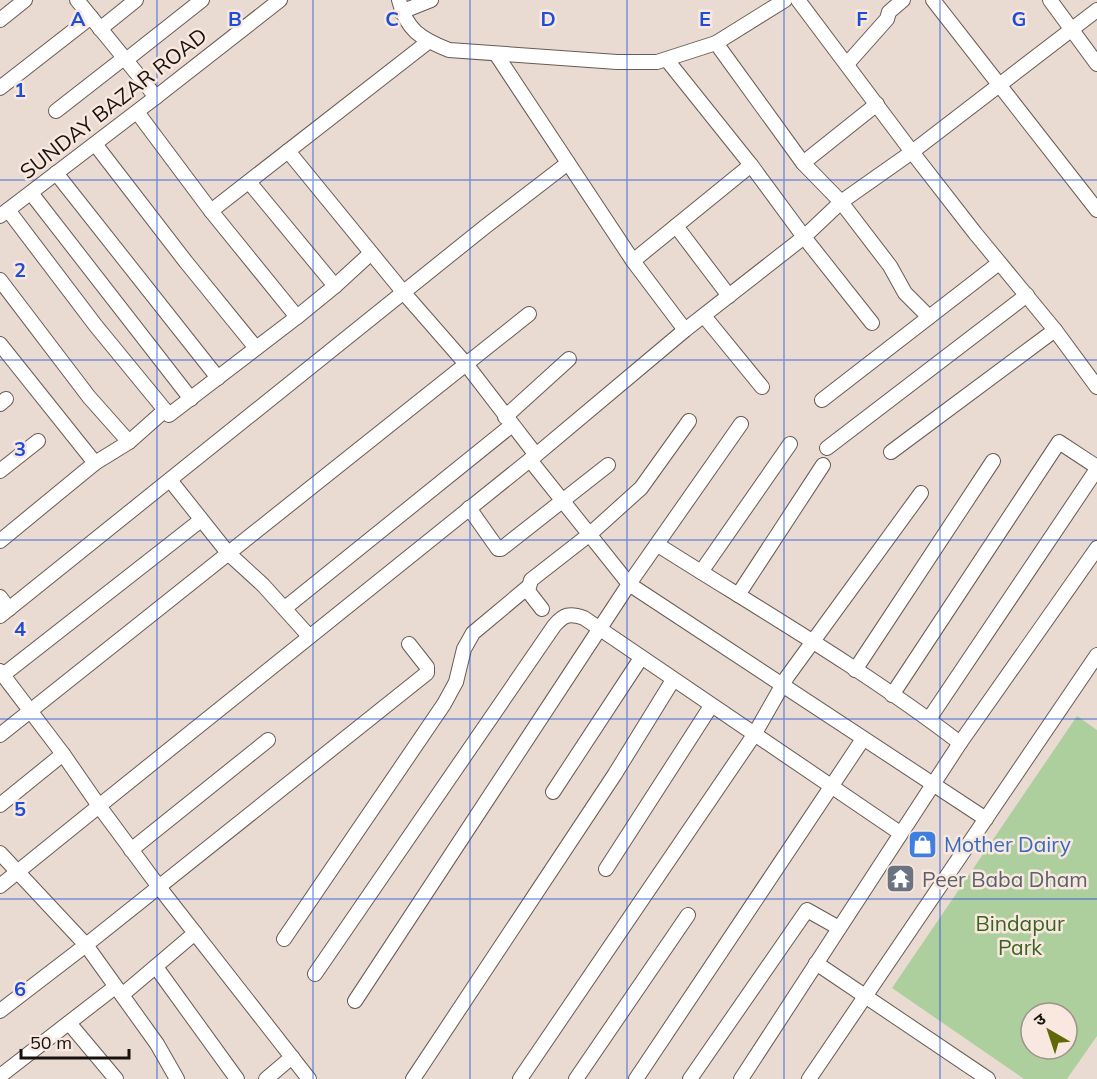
<svg xmlns="http://www.w3.org/2000/svg" width="1097" height="1079" viewBox="0 0 1097 1079" font-family="Mulish,'Noto Sans Devanagari',sans-serif">
  <rect width="100%" height="100%" fill="#eadbd2"/>
  <path fill="#adcf9d" fill-rule="evenodd" d="M1077,716l20,14v306l-30,43h-43l-132,-91zM1031,1013h36v36h-36z"/>
  <g fill="none" stroke-linecap="round" stroke-linejoin="round">
    <defs>
      <g id="street">
        <path d="M77,0l79,97"/>
        <path d="M399,0c7,30 22,39 50,50l168,12h40l59,-19 69,-43"/>
        <path d="M798,0l114,152 63,81 80,97 42,57"/>
        <path d="M933,0l164,210"/>
        <path d="M1050,0l47,64"/>
        <path d="M401,12l30,-12"/>
        <path d="M0,20l25,-20"/>
        <path d="M100,29l36,-29"/>
        <path d="M716,43l87,120 38,39 49,64 15,27 24,24"/>
        <path d="M496,54l137,207"/>
        <path d="M126,60l76,-60"/>
        <path d="M667,60l84,105 53,72 68,86"/>
        <path d="M847,64l40,-45 2,-7 14,-12"/>
        <path d="M0,88l91,-71"/>
        <path d="M56,111l68,-53"/>
        <path d="M137,112l74,99 86,106"/>
        <path d="M95,144l91,118 70,86"/>
        <path d="M288,151l116,142 62,71 70,91"/>
        <path d="M803,163l74,-59"/>
        <path d="M56,173l162,205"/>
        <path d="M249,182l86,104"/>
        <path d="M31,193l160,206"/>
        <path d="M8,210l88,116 73,89 128,-98 38,-31 36,-33"/>
        <path d="M211,211l217,-169"/>
        <path d="M0,216l156,-119 124,-97"/>
        <path d="M676,226l53,70"/>
        <path d="M0,280l89,117 40,45"/>
        <path d="M704,316l58,71"/>
        <path d="M685,330l-52,-69 118,-96"/>
        <path d="M0,344l95,119"/>
        <path d="M822,400l177,-137"/>
        <path d="M0,404l6,-5"/>
        <path d="M505,417l64,-58"/>
        <path d="M827,448l200,-153"/>
        <path d="M891,452l164,-122"/>
        <path d="M530,460l99,124 357,235"/>
        <path d="M0,471l38,-30"/>
        <path d="M170,480l58,73 35,32 46,51"/>
        <path d="M469,508l29,41h3l107,-84"/>
        <path d="M0,541l95,-78 34,-21 35,-31"/>
        <path d="M658,545c101,64 207,125 302,198"/>
        <path d="M701,572l89,-128"/>
        <path d="M738,595l85,-130"/>
        <path d="M0,597l9,12"/>
        <path d="M285,608l227,-183"/>
        <path d="M542,609l-14,-18 3,-11 59,-46 51,-46 48,-67"/>
        <path d="M0,616l486,-390 82,-63"/>
        <path d="M855,670l138,-209"/>
        <path d="M0,671l3,4 198,-155"/>
        <path d="M3,675l60,79 36,52 437,-351 149,-125 119,-93 37,-35 71,-50 185,-142"/>
        <path d="M892,695l167,-253 38,25"/>
        <path d="M929,719l168,-250"/>
        <path d="M0,735l529,-421"/>
        <path d="M553,792l88,-134"/>
        <path d="M0,805l63,-51"/>
        <path d="M131,850l137,-110"/>
        <path d="M0,853l86,92 71,99 20,35"/>
        <path d="M606,869l105,-163"/>
        <path d="M0,886l99,-80 60,81 150,192"/>
        <path d="M284,939l160,-235 12,-22 8,-33 9,-16 55,-46"/>
        <path d="M816,963l172,116"/>
        <path d="M156,967l81,112"/>
        <path d="M315,974l239,-348c10,-12 16,-13 30,-8l316,215"/>
        <path d="M122,995l73,-62"/>
        <path d="M355,1001l274,-417 112,-160"/>
        <path d="M0,1011l86,-66 341,-272v-6l-18,-23"/>
        <path d="M69,1023l47,56"/>
        <path d="M0,1076l115,-89"/>
        <path d="M266,1079l26,-22"/>
        <path d="M413,1079l202,-305 58,-94"/>
        <path d="M520,1079l234,-344 33,-58 134,-184"/>
        <path d="M576,1079l112,-164"/>
        <path d="M636,1079l227,-340"/>
        <path d="M690,1079l117,-169 32,18"/>
        <path d="M741,1079l219,-336 137,-195"/>
        <path d="M809,1079l288,-424"/>
      </g>
    </defs>
    <use href="#street" stroke="#675b53" stroke-width="16"/>
    <use href="#street" stroke="#fff" stroke-width="14"/>
  </g>
  <path fill="none" stroke="#1d4ed8" stroke-width="1.5" stroke-opacity="0.55" d="M157,0v1079M313,0v1079M470,0v1079M627,0v1079M784,0v1079M940,0v1079M0,180h1097M0,360h1097M0,540h1097M0,719h1097M0,899h1097"/>
  <defs>
    <symbol id="shop-square" viewBox="-11 -11 22 22"><rect x="-9" y="-9" width="18" height="18" rx="4" fill="#3f7fe0" stroke="#f8e8df"/><path d="M-5-2.5h2.3a2.7 3.5 0 0 1 5.4 0H5L5.5 6h-11ZM-1.5-2.5h3a1.5 2.3 0 0 0-3 0Z" fill="#fff"/></symbol>
    <symbol id="temple-square" viewBox="-11 -11 22 22"><rect x="-9" y="-9" width="18" height="18" rx="4" fill="#6b7280" stroke="#f8e8df"/><path d="M0-6L5-2H3V0L6.5 2.5H4V6H1.5V3h-3V6H-4V2.5H-6.5L-3 0V-2H-5Z" fill="#fff"/></symbol>
  </defs>
  <g fill-rule="evenodd">
    <use href="#shop-square" x="906" y="828" width="33" height="33"/>
    <use href="#temple-square" x="884" y="862" width="33" height="33"/>
  </g>
  <g text-anchor="middle" dominant-baseline="central" stroke-width="5" stroke-linejoin="round" paint-order="stroke">
    <g font-size="21" fill="#18120f" stroke="#f8e8df">
      <text transform="translate(113 103) rotate(-38)">SUNDAY BAZAR ROAD</text>
    </g>
    <g font-size="21" fill="#366cbe" stroke="#f8e8df" text-anchor="start">
      <text x="944" y="844">Mother Dairy</text>
    </g>
    <g font-size="21" fill="#5b616d" stroke="#f8e8df" text-anchor="start">
      <text x="922" y="879">Peer Baba Dham</text>
    </g>
    <g font-size="21" fill="#386420" stroke="#f8e8df">
      <text x="1020" y="923">Bindapur<tspan x="1020" dy="24">Park</tspan></text>
    </g>
  </g>
  <g font-size="20" text-anchor="middle" font-weight="bold" fill="#1d4ed8" stroke="#f8e8df" stroke-width="5" stroke-linejoin="round" paint-order="stroke">
    <text x="78" y="26">A</text>
    <text x="235" y="26">B</text>
    <text x="392" y="26">C</text>
    <text x="548" y="26">D</text>
    <text x="705" y="26">E</text>
    <text x="862" y="26">F</text>
    <text x="1019" y="26">G</text>
    <text x="20" y="97">1</text>
    <text x="20" y="277">2</text>
    <text x="20" y="456">3</text>
    <text x="20" y="636">4</text>
    <text x="20" y="816">5</text>
    <text x="20" y="996">6</text>
  </g>
  <g transform="translate(1049 1031) rotate(321)"><circle r="28" fill="#f8e8df" stroke="#9e928c" stroke-width="1.5"/>
  <path d="M0-4.5L10 22L0 15L-10 22Z" fill="#626807"/>
  <text y="-9" font-size="16" font-weight="bold" text-anchor="middle" fill="#18120f">उ</text>
  </g>
  <path d="M21 1049v9h108v-9" fill="none" stroke="#18120f" stroke-width="3"/>
  <text x="30" y="1049" font-size="18" fill="#18120f" stroke="#f8e8df" stroke-width="4.5" paint-order="stroke">50 m</text>
</svg>
